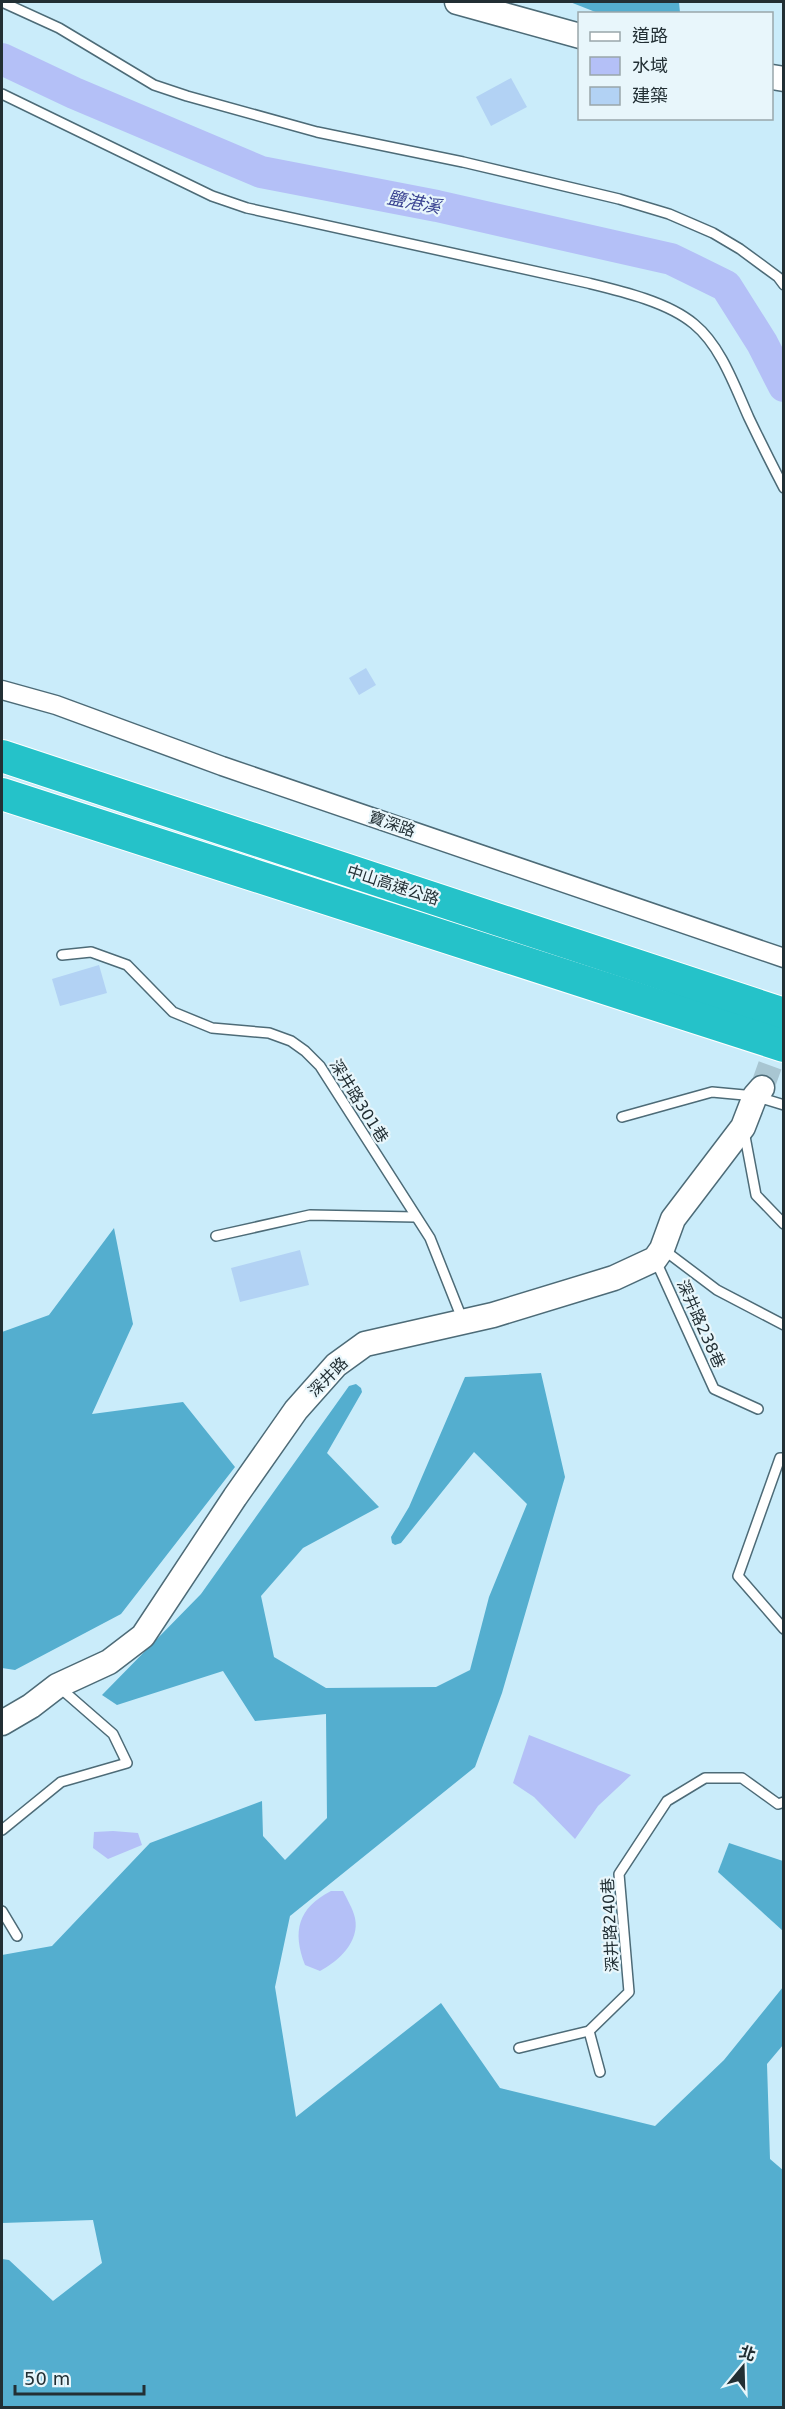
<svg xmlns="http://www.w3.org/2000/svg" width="785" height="2409" viewBox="0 0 785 2409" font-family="'DejaVu Sans','Noto Sans TC',sans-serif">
  <rect width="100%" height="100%" fill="#caecfa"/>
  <g fill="#54aecf">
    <path d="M570,2h109l1,11h-82z"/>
    <path d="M114,1228l19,96 -41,90 91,-12 52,65 -114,147 -106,56 -13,-2v-336l47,-17z"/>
    <path d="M541,1373l24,104 -63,216 -27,74 -185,149 -15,71 21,130 145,-114 59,85 155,38 69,-66 59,-73v58l-16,19 3,95 14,12 -1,236h-781v-148l7,1 44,41 49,-38 -9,-43 -91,3v-268l50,-9 98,-103 112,-42 1,35 22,24 42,-42 -1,-104 -71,7 -32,-50 -106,34 -15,-10 99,-101 148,-208 7,-2 5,4 1,4 -35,61 52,54 -76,41 -42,48 13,61 52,31 110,-1 34,-17 19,-73 38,-93 -53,-52 -73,91 -6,2 -3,-2 -1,-6 18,-30 56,-130z"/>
    <path d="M729,1843l54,18v70l-65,-59z"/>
  </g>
  <g fill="#b4c0f7">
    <path d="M529,1735l102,40 -33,31 -23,33 -41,-42 -21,-14z"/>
    <path d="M113,1831l25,2 4,12 -34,14 -15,-11 1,-16z"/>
    <path d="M331,1891h12c4,8 10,18 12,27 5,23 -16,43 -35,53l-15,-6c-13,-34 -7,-57 26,-74z"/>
  </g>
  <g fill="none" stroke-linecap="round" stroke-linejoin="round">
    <path stroke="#b4c0f7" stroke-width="32" d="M2,59l72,34 187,79 176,34 234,53 55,27 36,57 22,43"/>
  </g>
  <g fill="#b2d2f4">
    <path d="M511,78l16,29 -36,19 -15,-29z"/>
    <path d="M366,668l10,17 -17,10 -10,-17z"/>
    <path d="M99,965l8,28 -47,13 -8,-27z"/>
    <path d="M300,1250l9,35 -69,17 -9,-34z"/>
  </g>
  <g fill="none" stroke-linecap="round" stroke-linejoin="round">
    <path stroke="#a8c6d2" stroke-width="24" stroke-dasharray="24 12" stroke-linecap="butt" d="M762,1088l21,-59"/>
    <defs>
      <g id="lane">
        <path d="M2,2l57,26 95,57 33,11 130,36 146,30 156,37 50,15 44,19 27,16 38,28 6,8"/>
        <path d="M2,94l210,102 35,12 341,75c33,8 80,19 106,41 27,22 41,63 55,94 11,23 23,47 35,70"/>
        <path d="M62,955l29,-3 36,13 46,47 39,16 57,5 22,8 14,10 15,15 110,172 33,83"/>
        <path d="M622,1117l90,-25 43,4 29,9"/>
        <path d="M744,1131l12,64 28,29"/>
        <path d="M216,1236l94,-21 106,2"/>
        <path d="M664,1250l53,40 67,35"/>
        <path d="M655,1259l59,130 44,20"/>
        <path d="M784,1458h-4l-42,118 46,53"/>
        <path d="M2,1830l59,-48 66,-19 -14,-29 -54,-47"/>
        <path d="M2,1911l15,25"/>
        <path d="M589,2031l11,41"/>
        <path d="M519,2048l70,-17 40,-39 -10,-118 48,-73 38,-23h37l36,26 6,-2"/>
      </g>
      <path id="street" d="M2,690l54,15 166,61 562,192"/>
      <g id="secondary">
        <path d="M457,2l123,34"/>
        <path d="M772,77l12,2"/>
        <path d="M2,1723l29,-17 26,-20 52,-24 34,-26 92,-139 61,-87 40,-45 29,-21 128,-29 121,-37 41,-19 7,-10 11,-30 70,-92 12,-31 7,-8"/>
      </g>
      <g id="highway">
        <path d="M2,756l782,258"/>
        <path d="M2,794l782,252"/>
      </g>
    </defs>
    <use href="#lane" stroke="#4d6b77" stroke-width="12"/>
    <use href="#street" stroke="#4d6b77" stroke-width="21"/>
    <use href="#secondary" stroke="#4d6b77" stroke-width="27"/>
    <use href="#highway" stroke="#fff" stroke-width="34"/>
    <use href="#lane" stroke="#fff" stroke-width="9"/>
    <use href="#street" stroke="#fff" stroke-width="18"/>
    <use href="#secondary" stroke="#fff" stroke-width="24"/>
    <use href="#highway" stroke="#25c2c9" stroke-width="32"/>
  </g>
  <g text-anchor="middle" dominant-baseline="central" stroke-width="4.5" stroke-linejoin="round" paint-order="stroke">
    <g font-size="16" fill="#222f34" stroke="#e8f6fb">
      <text transform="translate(392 824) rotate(19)">寶深路</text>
      <text transform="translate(393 885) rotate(18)">中山高速公路</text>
      <text transform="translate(359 1101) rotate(58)">深井路301巷</text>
      <text transform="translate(701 1324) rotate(66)">深井路238巷</text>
      <text transform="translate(328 1377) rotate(-45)">深井路</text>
      <text transform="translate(610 1925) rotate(-93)">深井路240巷</text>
    </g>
    <g font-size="18" font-style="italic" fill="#3b4492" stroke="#e8f6fb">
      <text transform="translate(414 202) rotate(11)">鹽港溪</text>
    </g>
  </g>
  <rect width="785" height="2409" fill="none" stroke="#222f34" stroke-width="6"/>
  <rect x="578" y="12" width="195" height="108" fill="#e8f6fb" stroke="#99a6ab" stroke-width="1.5"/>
  <rect x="590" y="32" width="30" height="9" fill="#ffffff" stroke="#99a6ab" stroke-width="1.5"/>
  <text x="632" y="42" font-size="18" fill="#222f34">道路</text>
  <rect x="590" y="57" width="30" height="18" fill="#b4c0f7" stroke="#99a6ab" stroke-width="1.5"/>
  <text x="632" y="72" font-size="18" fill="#222f34">水域</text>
  <rect x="590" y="87" width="30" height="18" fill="#b2d2f4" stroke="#99a6ab" stroke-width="1.5"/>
  <text x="632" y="102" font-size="18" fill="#222f34">建築</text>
  <g transform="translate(743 2367) rotate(19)" stroke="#e8f6fb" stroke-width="4.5" paint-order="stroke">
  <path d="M0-4.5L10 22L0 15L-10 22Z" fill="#222f34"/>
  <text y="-9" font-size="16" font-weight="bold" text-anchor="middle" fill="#222f34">北</text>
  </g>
  <path d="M15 2385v9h129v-9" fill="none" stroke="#222f34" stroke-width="3"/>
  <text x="24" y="2385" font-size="18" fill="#222f34" stroke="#e8f6fb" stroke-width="4.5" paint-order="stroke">50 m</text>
</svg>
